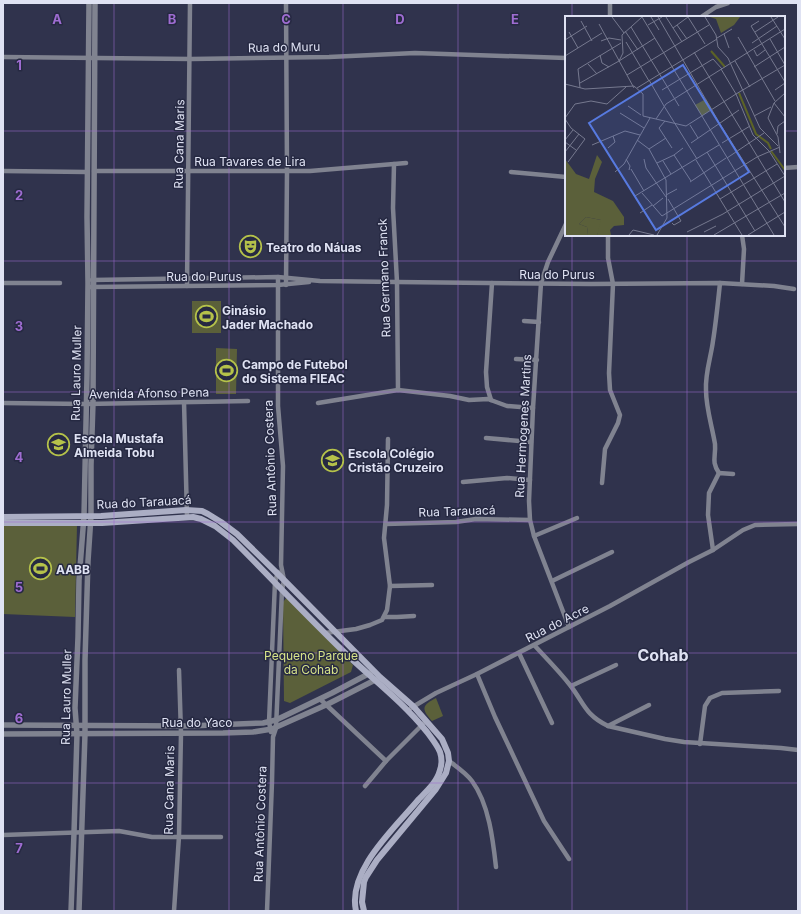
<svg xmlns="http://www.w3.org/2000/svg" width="801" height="914" viewBox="0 0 801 914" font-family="Inter,sans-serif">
  <rect width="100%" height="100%" fill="#30334d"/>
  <g fill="#5b603a">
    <rect x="192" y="301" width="29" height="32"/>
    <path d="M216,348l21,1 -1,45h-20z"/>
    <path d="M3,524h74l-2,93 -72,-3z"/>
    <path d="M287,597l66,68 -2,7 -61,31 -6,-2 -1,-99z"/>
    <path d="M436,698l7,18 -11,5c-12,-13 -9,-16 4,-23z"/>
  </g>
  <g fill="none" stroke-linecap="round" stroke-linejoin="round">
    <g stroke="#808390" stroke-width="4.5">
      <path d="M286,3l1,168 -1,114"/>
      <path d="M610,3v14"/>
      <path d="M701,17l15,-10 12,-4"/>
      <path d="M3,57l188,2 138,-2 86,-4 151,5"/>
      <path d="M394,164l-1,44 4,74 1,108"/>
      <path d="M784,168l14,-1"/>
      <path d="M3,171l84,1"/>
      <path d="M94,171h216l96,-8"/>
      <path d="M511,172l55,5"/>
      <path d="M566,224l-18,38 -7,21 -8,125 -4,93 1,19 4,16 35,91"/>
      <path d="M92,280l186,-3 42,4 77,1 194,2 129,-1 54,3 20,3"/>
      <path d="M3,283h57"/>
      <path d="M742,284l2,-35 -2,-14"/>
      <path d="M187,286l3,-283"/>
      <path d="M90,287l188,-2 31,-3"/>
      <path d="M524,321l15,1"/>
      <path d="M516,359l21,1"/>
      <path d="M491,400l-4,-13 -1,-15 6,-89"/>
      <path d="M184,402l3,114"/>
      <path d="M3,403l83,1 162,-3"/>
      <path d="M318,403l80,-13 52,6 19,4 19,-1 19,7 26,2"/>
      <path d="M486,438l45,4"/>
      <path d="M719,473c-8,-12 -3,-16 -4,-29 -3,-18 -9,-36 -9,-54 -1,-17 5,-33 7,-49 3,-19 5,-39 7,-58"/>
      <path d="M463,482l44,-4 23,2"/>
      <path d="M602,483l3,-34 13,-26 2,-8 -10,-25 -1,-17 4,-89 -5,-26v-23"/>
      <path d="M386,524l70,-2 20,-3 54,1"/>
      <path d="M534,536l43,-18"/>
      <path d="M713,550l-5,-35 1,-22 10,-20 14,1"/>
      <path d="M552,581l60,-29"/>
      <path d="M390,586l42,-1"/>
      <path d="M384,617h13l17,-1"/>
      <path d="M325,633l31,-4 14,-4 12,-5 5,-10 3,-24 -6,-48 3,-33 1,-66"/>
      <path d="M535,646c12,13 24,25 35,39 14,18 15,30 38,41l57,13 19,3 97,6 17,2"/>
      <path d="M519,653l33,70"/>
      <path d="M477,674l18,43 49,104 25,38"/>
      <path d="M571,686l45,-21"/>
      <path d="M320,699l66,62"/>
      <path d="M411,708l25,-15 41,-19 133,-68 79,-44 24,-12 30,-20 12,-5 43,-1"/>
      <path d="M608,726l41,-21"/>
      <path d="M271,732l-2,-10 6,-140 3,-10"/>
      <path d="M700,744l5,-38 5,-8 12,-5 57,-2"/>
      <path d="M449,761c8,6 17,12 23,20 17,23 21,59 24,86"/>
      <path d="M365,786l21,-25 38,-38"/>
      <path d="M3,835l116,-4 33,6h69"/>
      <path d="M174,911l5,-75 2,-103 -2,-63"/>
      <path d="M267,911l5,-129 1,-45 3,-9 6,-138 2,-10 -3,-15 2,-99 -5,-60v-129"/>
    </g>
    <g stroke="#808390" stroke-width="5.5">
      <path d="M3,725l185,1 75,-3 13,-3 56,-27 40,-21"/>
      <path d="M3,734l220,-1 30,-1 19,-3 54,-24 53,-27"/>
      <path d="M71,911l3,-78 3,-99 -2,-26 3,-71 1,-57 5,-64 3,-140 1,-93 -1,-66 2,-214"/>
      <path d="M79,911l6,-177v-74l3,-99 3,-45v-51l2,-62 2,-400"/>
    </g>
    <g stroke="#abaec4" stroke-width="6">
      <path d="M3,517l98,-1 85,-6 16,1 6,3 13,8 16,12 44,43 99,100 33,29 29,33 6,14 1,8 -3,12 -10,16 -59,71 -11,17 -2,5 -2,20 2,9"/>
      <path d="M3,523h99l91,-6 8,2 14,7 18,14c37,37 72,74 109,110 28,27 60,51 85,82 5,7 10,13 13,20 2,6 2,12 0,18 -3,12 -13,21 -21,29 -24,29 -72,71 -63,112"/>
    </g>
  </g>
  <path fill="none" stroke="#9e6cd1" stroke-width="1" stroke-opacity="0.55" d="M114,3v908M229,3v908M343,3v908M458,3v908M572,3v14M687,3v14M3,131h563M784,131h14M572,235v676M687,235v676M3,261h795M3,392h795M3,522h795M3,653h795M3,783h795"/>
  <defs>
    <symbol id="theatre-ring" viewBox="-11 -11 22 22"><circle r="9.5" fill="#262942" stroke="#b5c24a" stroke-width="1.5"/><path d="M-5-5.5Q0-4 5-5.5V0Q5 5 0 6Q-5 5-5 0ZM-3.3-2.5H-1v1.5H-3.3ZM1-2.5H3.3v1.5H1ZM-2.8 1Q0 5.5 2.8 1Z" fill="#b5c24a"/></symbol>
    <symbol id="stadium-ring" viewBox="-11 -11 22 22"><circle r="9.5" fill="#262942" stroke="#b5c24a" stroke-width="1.5"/><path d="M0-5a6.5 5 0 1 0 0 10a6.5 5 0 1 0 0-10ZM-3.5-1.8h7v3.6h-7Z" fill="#b5c24a"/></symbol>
    <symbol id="school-ring" viewBox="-11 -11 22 22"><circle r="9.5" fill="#262942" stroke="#b5c24a" stroke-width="1.5"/><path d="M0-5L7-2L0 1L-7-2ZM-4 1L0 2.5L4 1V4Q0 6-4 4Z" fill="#b5c24a"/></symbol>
  </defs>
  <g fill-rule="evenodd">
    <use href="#theatre-ring" x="238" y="234" width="25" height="25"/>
    <use href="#stadium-ring" x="194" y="304" width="25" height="25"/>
    <use href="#stadium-ring" x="214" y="358" width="25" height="25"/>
    <use href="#school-ring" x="46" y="432" width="25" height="25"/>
    <use href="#school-ring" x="320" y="448" width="25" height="25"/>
    <use href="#stadium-ring" x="28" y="556" width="25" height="25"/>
  </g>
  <g text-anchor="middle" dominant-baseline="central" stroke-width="3" stroke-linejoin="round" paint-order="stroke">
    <g font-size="12" fill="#dfe2f3" stroke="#262942">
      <text transform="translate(284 47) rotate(-1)">Rua do Muru</text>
      <text transform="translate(179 144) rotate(-89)">Rua Cana Maris</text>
      <text x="250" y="161">Rua Tavares de Lira</text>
      <text x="557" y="274">Rua do Purus</text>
      <text x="204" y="276">Rua do Purus</text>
      <text transform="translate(384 278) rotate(-92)">Rua Germano Franck</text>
      <text transform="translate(76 373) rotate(-89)">Rua Lauro Muller</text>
      <text transform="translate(149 393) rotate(-1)">Avenida Afonso Pena</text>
      <text transform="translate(523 426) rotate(-87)">Rua Hermogenes Martins</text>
      <text transform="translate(270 458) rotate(-92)">Rua Antônio Costera</text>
      <text transform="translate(144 502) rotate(-3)">Rua do Tarauacá</text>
      <text transform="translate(457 511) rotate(-2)">Rua Tarauacá</text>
      <text transform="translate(557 623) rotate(-27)">Rua do Acre</text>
      <text transform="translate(66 697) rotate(-89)">Rua Lauro Muller</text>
      <text x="197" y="722">Rua do Yaco</text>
      <text transform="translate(169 790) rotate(-89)">Rua Cana Maris</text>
      <text transform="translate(260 824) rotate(-88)">Rua Antônio Costera</text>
    </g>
    <g font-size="12" font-weight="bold" fill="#dfe2f3" stroke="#262942" text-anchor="start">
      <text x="266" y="247">Teatro do Náuas</text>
      <text x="222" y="310">Ginásio<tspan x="222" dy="14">Jader Machado</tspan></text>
      <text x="242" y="364">Campo de Futebol<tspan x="242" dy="14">do Sistema FIEAC</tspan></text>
      <text x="74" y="438">Escola Mustafa<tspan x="74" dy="14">Almeida Tobu</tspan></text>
      <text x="348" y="453">Escola Colégio<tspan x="348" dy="14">Cristão Cruzeiro</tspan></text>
      <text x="56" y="569">AABB</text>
    </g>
    <g font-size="12" fill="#d7e389" stroke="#262942">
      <text x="311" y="655">Pequeno Parque<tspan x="311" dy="14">da Cohab</tspan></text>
    </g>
    <g font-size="16" font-weight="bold" fill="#dfe2f3" stroke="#262942">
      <text x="663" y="655">Cohab</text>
    </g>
  </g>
  <g transform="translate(565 16)">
    <rect width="220" height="220" fill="#30334d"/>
    <path d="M21,201l15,3 1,4 -5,11h-9l-1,-8 -8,-3z" fill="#5b603a"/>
    <path d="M145,1h30l-6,8 -13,8 -5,-14zM32,139l5,7 -7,17 -1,13 19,9 11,16v8l-10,1 -4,4 1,5h-14l4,-15 -15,-3 -7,7 8,3 1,8h-23v-76l11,15 13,5z" fill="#5b603a"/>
    <path d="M141,83l6,10 -10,7 -7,-11z" fill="#5b603a"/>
    <path fill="none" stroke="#5c6326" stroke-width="2" d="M146,35l14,16M174,77l17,41 12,9 3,6M206,135l14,19"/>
    <path fill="none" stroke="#76798f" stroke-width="1" d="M47,1l12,16M77,1l132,218M86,1l8,13M93,1l62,107 65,103M101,1l16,25M123,1l17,27M140,1l11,18 2,12 10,11M206,1l14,22M16,5l11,20M194,5l-8,5 34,56M34,8l35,64M83,9l14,-8M112,9l10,14M66,11l48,79M108,12l15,-11M60,15l13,19M4,16l9,16M190,16l23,-15M159,18l5,14M173,21l37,64M152,22l15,-9M205,23l15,26M0,24l22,-14M36,25l8,-3 12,2M61,26l23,39M187,27l25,-17M189,34l3,6 8,-6M129,36l91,150M35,39l2,8 7,4M0,40l37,-23M163,42l32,70 18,18M54,45l4,-8 -1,-18 20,-18M54,45l36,-23M170,45l15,26M23,48l9,10M189,51l31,-20M156,53l15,25 49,-29M62,59l82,-50M84,64l15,26M15,67l39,-22M0,68l20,5 49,-3 9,8v22l43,10 50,-32 17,41 16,16 16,25M15,72l-2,-19 43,-26M72,72l80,-49M97,74l51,-31 9,10M210,74l10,-7M209,87l11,14M63,90l13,9M99,90l33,53M55,97l24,15M189,100l17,-9M0,102l10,-14 16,-3 16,3 19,-17M0,103l6,9 14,11 -17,23M91,103l10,-15 119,-75M100,105l-6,7 13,20M125,109l8,13M212,118l1,-8 7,-5M0,124l8,-10M72,124l12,9 17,31 1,38 -10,17M0,126l11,8M126,127l48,-33M157,127l28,-17M27,129l33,-14 15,4M43,132l7,-6 -2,-6M84,133l17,-11M0,136l14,-18M142,136l48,79M215,137l-2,-16 -10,-19 6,-15 11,-10M109,139l17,26M162,142l37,-25M61,143l4,7 -1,4M79,143l2,9 20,29M131,144l46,75M98,145l8,13M92,147l17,-8 9,-7M66,153l13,22M50,156l9,-8 26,-46M125,166l36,-24M77,177l20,23 95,-59 23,-10M101,179l11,-6M70,180l84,-51M103,183l13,22 -7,4 -2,-2M155,183l57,-35M88,190l10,-8M75,197l12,-8M122,216l36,-18 62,-38M139,216l12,-6M64,219l4,-5 21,5M149,219l71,-42M183,219l37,-23"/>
    <path fill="#577ae0" fill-opacity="0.15" stroke="#577ae0" stroke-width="2" d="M118,49l66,107 -93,58 -67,-107z"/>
    <rect width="220" height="220" fill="none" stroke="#dfe2f3" stroke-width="2"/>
  </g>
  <g font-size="13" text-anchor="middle" font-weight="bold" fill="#9e6cd1" stroke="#262942" stroke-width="3" stroke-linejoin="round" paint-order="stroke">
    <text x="57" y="24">A</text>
    <text x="172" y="24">B</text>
    <text x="286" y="24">C</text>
    <text x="400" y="24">D</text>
    <text x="515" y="24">E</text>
    <text x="19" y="70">1</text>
    <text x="19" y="200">2</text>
    <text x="19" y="331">3</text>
    <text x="19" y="462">4</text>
    <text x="19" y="592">5</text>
    <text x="19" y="723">6</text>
    <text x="19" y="853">7</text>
  </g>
  <rect width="801" height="914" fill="none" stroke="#dfe2f3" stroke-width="8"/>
</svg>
